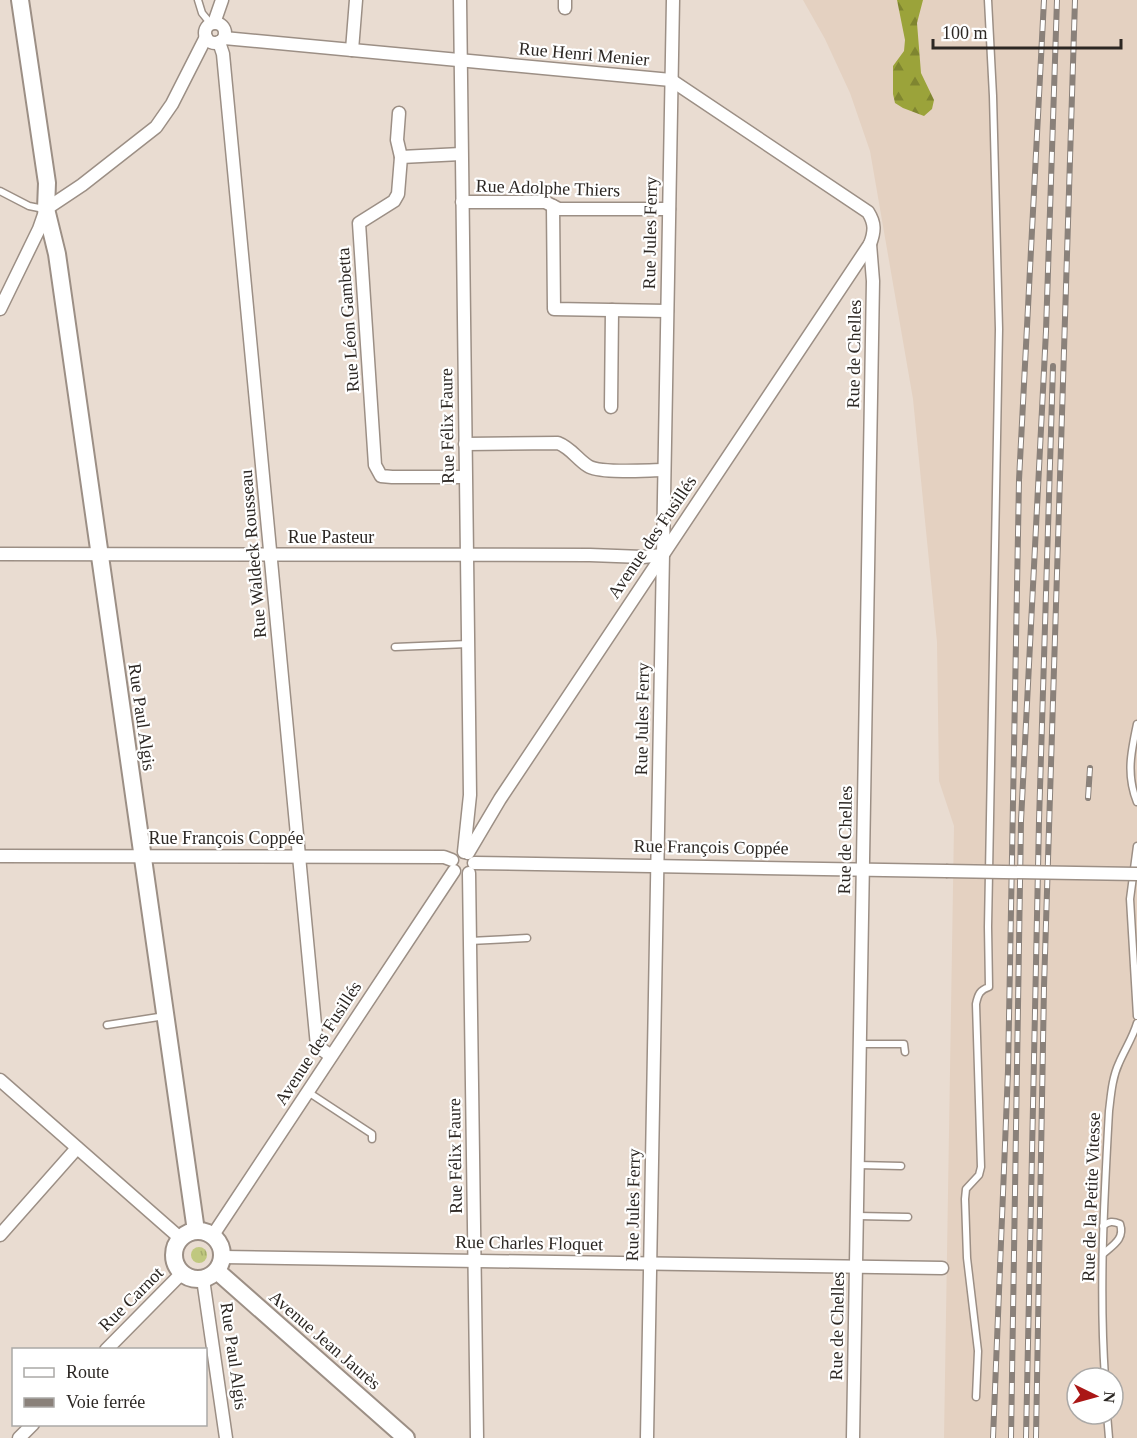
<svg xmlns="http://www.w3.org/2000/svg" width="1137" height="1438" viewBox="0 0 1137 1438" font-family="'Times New Roman',serif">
  <defs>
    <pattern id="grass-tufts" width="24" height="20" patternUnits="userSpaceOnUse" patternTransform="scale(1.5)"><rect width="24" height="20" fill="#c0c87f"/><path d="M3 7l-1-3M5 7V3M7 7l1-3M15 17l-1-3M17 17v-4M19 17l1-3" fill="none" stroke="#a5ac6d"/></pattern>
    <pattern id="forest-firs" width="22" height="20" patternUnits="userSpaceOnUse" patternTransform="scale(1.5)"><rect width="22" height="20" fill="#9ba33a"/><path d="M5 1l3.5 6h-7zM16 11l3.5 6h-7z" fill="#7f8530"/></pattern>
  </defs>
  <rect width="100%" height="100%" fill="#e9dcd1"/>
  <path fill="#e4d1c1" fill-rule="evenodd" d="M803,0h334v1438h-193l10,-612 -15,-45 -2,-139 -24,-243 -43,-248 -20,-58 -25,-54zM1077,1378h36v36h-36z"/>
  <circle fill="url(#grass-tufts)" cx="199" cy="1255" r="8"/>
  <path fill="url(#forest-firs)" d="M897,0h26l-6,23 4,50 13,27 -2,9 -8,7 -21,-8 -8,-5 -2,-9v-28l11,-15 1,-11z"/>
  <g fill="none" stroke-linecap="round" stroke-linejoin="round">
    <defs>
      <g id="lane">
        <path d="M198,0l4,13 9,11"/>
        <path d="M0,191l29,15 15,3"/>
        <path d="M395,647l73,-3"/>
        <path d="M1137,724c-6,28 -11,51 0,78"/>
        <path d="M1137,846l-7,53 7,117"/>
        <path d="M470,941l57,-3"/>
        <path d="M107,1025l58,-9"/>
        <path d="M860,1044h44l1,8"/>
        <path d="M308,1092l64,42v5"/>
        <path d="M858,1165l43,1"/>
        <path d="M857,1216l51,1"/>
        <path d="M1103,1254c10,-9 22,-15 17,-30 -7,-3 -11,-3 -17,2"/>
        <path d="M1105,1378c-6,-89 -1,-178 4,-267 2,-16 3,-33 10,-48 6,-14 14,-26 18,-40"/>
        <path d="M976,1397l2,-46 -11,-93 -2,-59 1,-10 13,-14 2,-8 -5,-163c2,-10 4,-14 13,-17l-1,-60 11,-598 -6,-233 -5,-96"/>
        <path d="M1107,1414l2,24"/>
      </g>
      <g id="street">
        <path d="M460,0l10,795 -6,57"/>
        <path d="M565,0v8"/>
        <path d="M214,23l8,-23"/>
        <circle cx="215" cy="33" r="10"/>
        <path d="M224,38l447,42 197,132c7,11 7,19 2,32l-370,555 -32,54"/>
        <path d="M219,42l4,12 94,992 14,10"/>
        <path d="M352,50l4,-50"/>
        <path d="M399,113l-2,27 4,17"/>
        <path d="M461,154l-60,3 -3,37 -4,7 -35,22 16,242 6,11 11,1h73"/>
        <path d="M462,202h83l14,7h110"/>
        <path d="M553,206l1,103 113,2"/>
        <path d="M0,309l39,-80 7,-20 36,-24 74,-58 16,-23 34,-67"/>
        <path d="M611,407l1,-97"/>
        <path d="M465,444l93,-1c13,5 19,16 30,23 12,8 59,4 76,4"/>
        <path d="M0,554l590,1 53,2 19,-2"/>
        <path d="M0,856l444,1 8,3"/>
        <path d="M474,863l472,8"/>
        <path d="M469,873l8,565"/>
        <path d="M0,1080l180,158"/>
        <path d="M0,1235l77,-87"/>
        <path d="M213,1235l241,-364"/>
        <path d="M223,1257l719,11"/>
        <path d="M203,1279l23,159"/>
        <path d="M106,1350l76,-77"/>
        <path d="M19,1438l14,-14"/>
        <path d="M647,1438l26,-1438"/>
        <path d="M853,1438l20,-1157 -3,-37"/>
      </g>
      <g id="secondary">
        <path d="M20,0l27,183 -1,26 11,45 139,977"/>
        <circle cx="198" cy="1255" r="24"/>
        <path d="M217,1271l189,167"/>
      </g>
    </defs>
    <use href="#lane" stroke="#9c8f85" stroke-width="9"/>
    <use href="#street" stroke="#9c8f85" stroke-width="15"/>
    <use href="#secondary" stroke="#9c8f85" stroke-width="20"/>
    <use href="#lane" stroke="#fff" stroke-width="6"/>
    <use href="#street" stroke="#fff" stroke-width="12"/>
    <use href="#secondary" stroke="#fff" stroke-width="16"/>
    <defs>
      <g id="rail">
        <path d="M1088,798l2,-30"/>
        <path d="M993,1438l15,-367 11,-591 25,-480"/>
        <path d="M1011,1438l10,-617 25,-490 11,-331"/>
        <path d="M1026,1438l13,-617 14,-455"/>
        <path d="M1036,1438l8,-451 31,-987"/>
      </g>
    </defs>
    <use href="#rail" stroke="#8a817a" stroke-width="6"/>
    <use href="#rail" stroke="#fff" stroke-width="4" stroke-dasharray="11" stroke-linecap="butt"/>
    <defs>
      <path id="street-bridge" d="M946,871l191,3"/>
    </defs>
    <use href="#street-bridge" stroke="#9c8f85" stroke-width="15" stroke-linecap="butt"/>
    <use href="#street-bridge" stroke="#fff" stroke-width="12"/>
  </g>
  <g text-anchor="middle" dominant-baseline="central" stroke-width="4.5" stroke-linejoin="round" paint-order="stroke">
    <g font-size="18" fill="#2c2723" stroke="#fff">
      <text transform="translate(584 54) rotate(5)">Rue Henri Menier</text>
      <text transform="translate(548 188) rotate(2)">Rue Adolphe Thiers</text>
      <text transform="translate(650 233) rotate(-89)">Rue Jules Ferry</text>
      <text transform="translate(348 320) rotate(-94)">Rue Léon Gambetta</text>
      <text transform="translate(854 354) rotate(-89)">Rue de Chelles</text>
      <text transform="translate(447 426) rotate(-91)">Rue Félix Faure</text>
      <text x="331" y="537">Rue Pasteur</text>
      <text transform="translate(652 537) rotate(-56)">Avenue des Fusillés</text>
      <text transform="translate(253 554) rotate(-95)">Rue Waldeck Rousseau</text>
      <text transform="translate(142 717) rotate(82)">Rue Paul Algis</text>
      <text transform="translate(642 719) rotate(-89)">Rue Jules Ferry</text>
      <text x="226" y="838">Rue François Coppée</text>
      <text transform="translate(845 840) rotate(-89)">Rue de Chelles</text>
      <text transform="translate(711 847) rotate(1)">Rue François Coppée</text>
      <text transform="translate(318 1043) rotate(-57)">Avenue des Fusillés</text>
      <text transform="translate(455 1156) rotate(-91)">Rue Félix Faure</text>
      <text transform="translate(1091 1197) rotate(-88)">Rue de la Petite Vitesse</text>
      <text transform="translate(633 1205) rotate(-89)">Rue Jules Ferry</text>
      <text transform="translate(529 1243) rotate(1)">Rue Charles Floquet</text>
      <text transform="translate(131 1299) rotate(-45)">Rue Carnot</text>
      <text transform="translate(837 1326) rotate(-89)">Rue de Chelles</text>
      <text transform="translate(325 1340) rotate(41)">Avenue Jean Jaurès</text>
      <text transform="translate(234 1356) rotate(82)">Rue Paul Algis</text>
    </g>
  </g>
  <rect x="12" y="1348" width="195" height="78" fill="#ffffff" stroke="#aba9a7" stroke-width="1.5"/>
  <rect x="24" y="1368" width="30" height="9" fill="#ffffff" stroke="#aba9a7" stroke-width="1.5"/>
  <text x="66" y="1378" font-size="18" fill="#2c2723">Route</text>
  <rect x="24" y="1398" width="30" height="9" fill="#8a817a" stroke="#aba9a7" stroke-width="1.5"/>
  <text x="66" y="1408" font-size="18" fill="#2c2723">Voie ferrée</text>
  <g transform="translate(1095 1396) rotate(95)"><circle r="28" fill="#ffffff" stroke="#aba9a7" stroke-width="1.5"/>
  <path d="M0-4.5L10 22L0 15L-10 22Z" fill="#aa1716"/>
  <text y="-9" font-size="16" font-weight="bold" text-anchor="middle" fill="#2c2723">N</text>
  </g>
  <path d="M933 39v9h188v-9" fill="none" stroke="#2c2723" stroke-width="3"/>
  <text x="942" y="39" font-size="18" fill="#2c2723" stroke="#ffffff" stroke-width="4.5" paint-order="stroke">100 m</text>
</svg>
